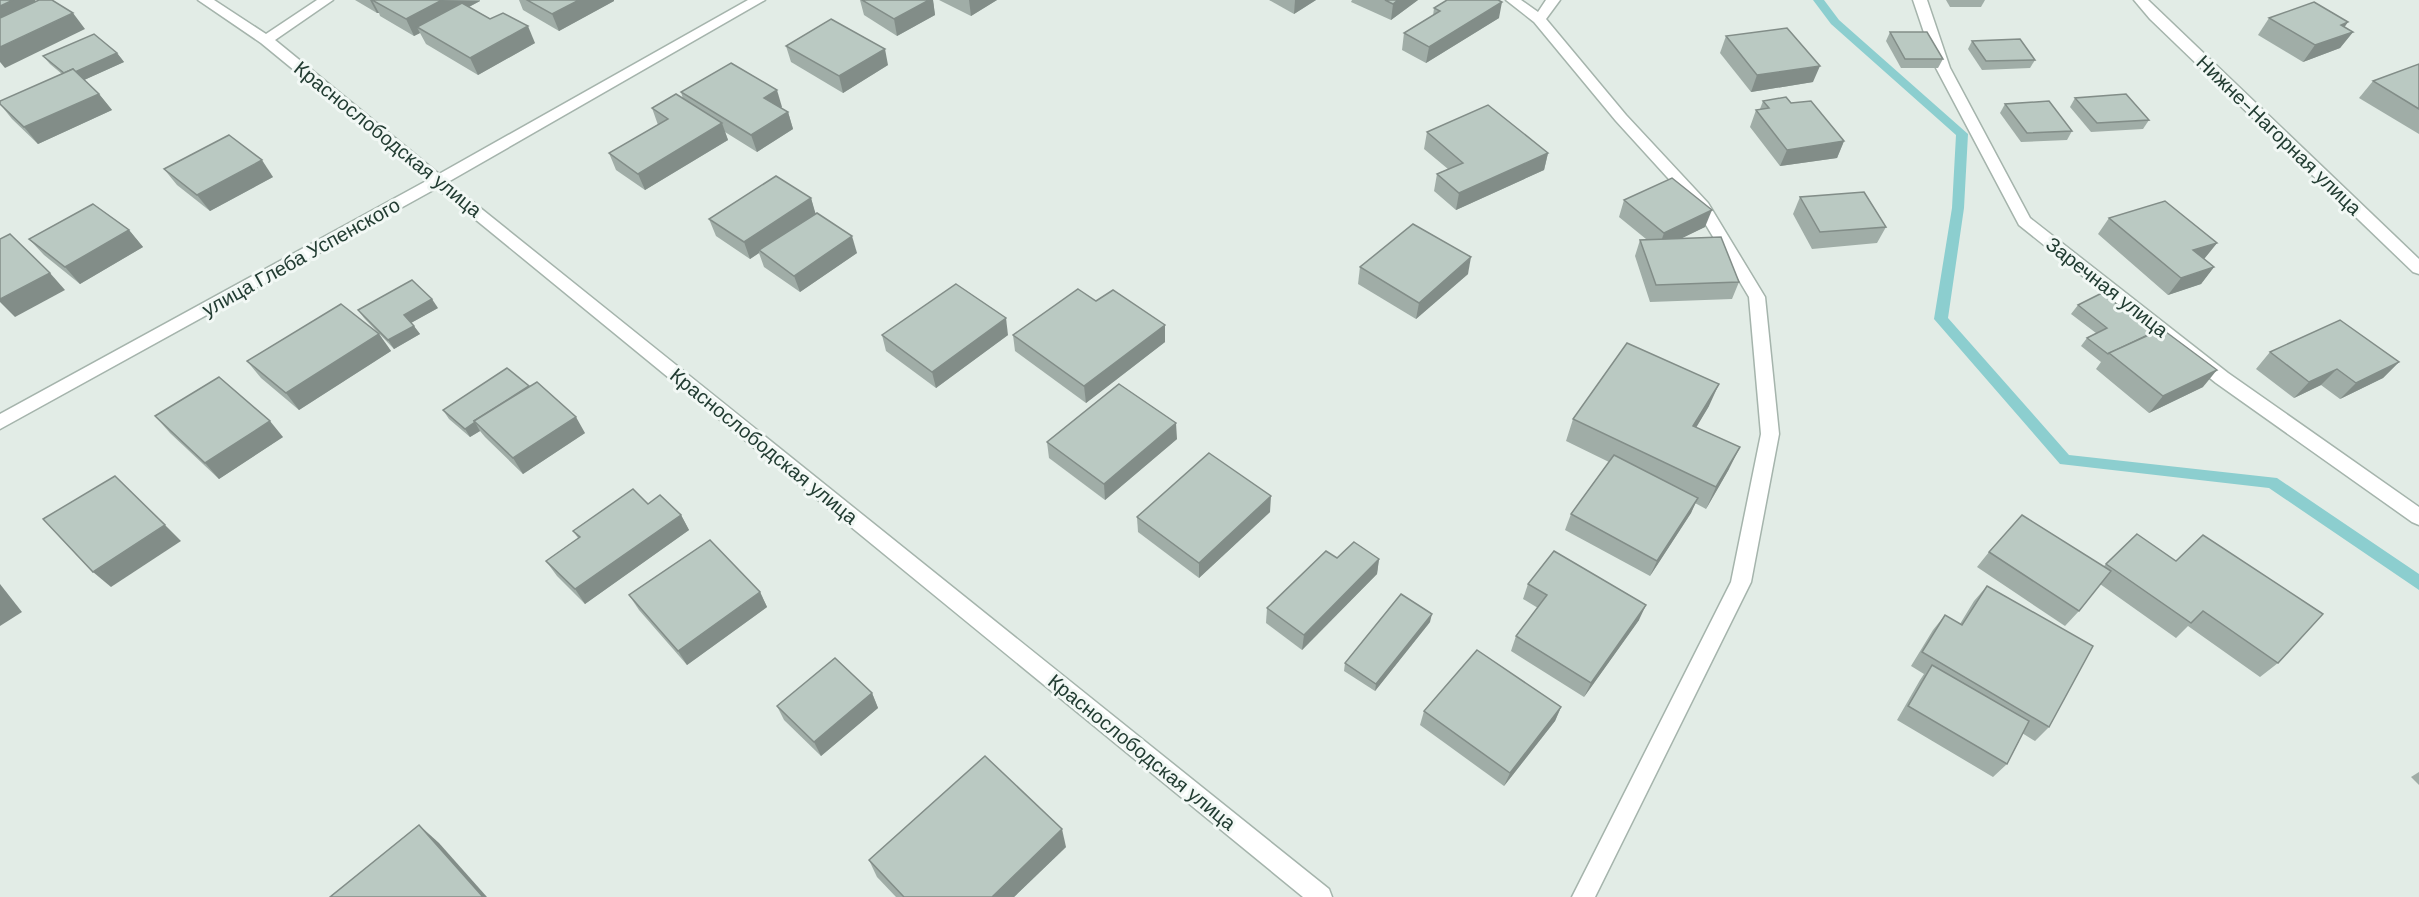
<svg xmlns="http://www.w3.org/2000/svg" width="2419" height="897" viewBox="0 0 2419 897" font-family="'DM Sans',sans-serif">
  <rect width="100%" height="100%" fill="#e2ece6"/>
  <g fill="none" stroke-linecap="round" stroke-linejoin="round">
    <path fill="#8ccecf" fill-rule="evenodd" d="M1813,0h11l15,20 129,114 -4,74 -16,110 121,137 208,23 142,96v16l-150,-102 -209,-24 -126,-145 18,-111 4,-73 -125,-111z"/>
    <defs>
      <g id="minor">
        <path d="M198,0h16l52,34 51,-34h16l-58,40 164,134 309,-174h17l-317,182 881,707 3,8h-29l-866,-709 -437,241v-15l428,-234 -167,-137z"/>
        <path d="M1506,0h15l17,12 8,-12h14l-14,19 80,96 82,88 57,94 14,137 -28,148 -156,315h-23l159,-315 30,-148 -12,-137 -52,-87 -81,-89 -82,-99z"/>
        <path d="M1913,0h14l23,68 80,150 198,155 191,134v18l-7,-3 -196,-139 -197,-158 -83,-157z"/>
        <path d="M2134,0h14l271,259v15l-6,-2 -263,-253z"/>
      </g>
    </defs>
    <use href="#minor" stroke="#a5b4ac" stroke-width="3"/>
    <use href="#minor" fill="#fff" fill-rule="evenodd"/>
  </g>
  <g fill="#a0ada7">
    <path d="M355,0h125v1l-11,6 66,36 -57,32 -52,-31 -6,-11 -6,3 -34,-20 -1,-3h-2z"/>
    <path d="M519,0h95v1l-55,30 -36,-21z"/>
    <path d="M860,0h73l2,15 -38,21 -33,-21z"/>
    <path d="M939,0h58l-26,16z"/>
    <path d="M1269,0h47l-22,14z"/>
    <path d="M1352,0h66l-27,20 -40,-18z"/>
    <path d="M1946,0h39l-4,7h-31z"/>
    <path d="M1434,8l65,10 -73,45 -24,-13 2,-17 29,-17z"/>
    <path d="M2269,18l76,9 8,5 -13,16 -37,14 -45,-27z"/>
    <path d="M1890,32l53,27 -5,9h-37l-15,-27z"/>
    <path d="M1726,36l87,46 -62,10 -31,-39z"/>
    <path d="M1972,41l63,19 -5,8 -48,2 -14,-21z"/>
    <path d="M786,46l102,19 -45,28 -52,-31z"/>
    <path d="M117,53l7,9 -40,18 15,14 13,16 -74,34 -26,-25 -12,-15 62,-30 -12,-10 -7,-8z"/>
    <path d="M2419,64v70l-60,-36 14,-17z"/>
    <path d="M681,92l101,15 -1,1 7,4 5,17 -36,23 -32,-20 3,8 -83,50 -29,-20 -7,-17 49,-28 -6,-17 31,-9z"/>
    <path d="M2075,98l74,22 -6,9 -52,3 -21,-25z"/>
    <path d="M1763,101l28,2 53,38 -7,17 -57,8 -30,-39 6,-17 4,-1z"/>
    <path d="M2005,104l67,27 -5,9 -46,2 -21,-29z"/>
    <path d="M1427,132l121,21 -4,17 -88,40 -22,-19 3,-17 11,-5 -24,-20z"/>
    <path d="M164,169l109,8 -63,34 -33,-26z"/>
    <path d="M1800,197l86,30 -9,16 -65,6 -19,-35z"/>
    <path d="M811,198l4,16 42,39 -57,39 -36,-25 -5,-14 -9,6 -34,-23 -7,-17z"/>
    <path d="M1624,200l81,27 -24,11 58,44 -7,17 -82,3 -15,-46 5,-16 6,-1 -27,-22z"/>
    <path d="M2109,218l108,25 -13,16 10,8 -13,17 -33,11 -70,-61z"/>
    <path d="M129,230l14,17 -63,37 -36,-29 -15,-16z"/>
    <path d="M1360,267l108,7 -52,45 -58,-35z"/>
    <path d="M1096,301l69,24v17l-79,61 -71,-52 -2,-16z"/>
    <path d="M2078,305l125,82 -54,26 -53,-44 5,-7 -20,-16 6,-8 9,-5 -25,-19z"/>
    <path d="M438,308l-27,15 9,11 -26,15 -30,-31 -6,-8z"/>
    <path d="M379,334l12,17 -92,59 -38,-32 -14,-17z"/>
    <path d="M882,335h126l-72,53 -50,-37z"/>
    <path d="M2270,352l129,10 -16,16 -43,21 -19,-14 -27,13 -38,-29z"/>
    <path d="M1709,406l-13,21 33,42 -23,40 -11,-6 -4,10 -41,63 -85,-46 6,-16 38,-52 -43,-21 7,-22z"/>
    <path d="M443,410l142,23 -62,41 -38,-37 -5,-6 -10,6 -21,-18z"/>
    <path d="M155,416l128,21 -64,42 -49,-46z"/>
    <path d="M1177,439l-72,61 -56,-42 -2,-16z"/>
    <path d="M1270,512l-71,66 -61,-46 -1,-15z"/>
    <path d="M681,515l8,15 -104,74 -28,-28 -11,-15 32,-23 -5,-7z"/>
    <path d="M2137,534l141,129 -18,14 -72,-51 -12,12 -76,-54 -21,27 -14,15 -88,-59 12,-15 115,14z"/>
    <path d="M1337,558l42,1 -2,15 -75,76 -36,-27 1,-15z"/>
    <path d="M1528,584l111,36 -55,77 -73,-46 5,-15 22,-28 -15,-9z"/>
    <path d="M1987,586l62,141 -14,14 -13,-8 -15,31 -14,13 -96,-57 23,-40 4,-6 -13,-8 22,-36 12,-15 15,9 14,-23z"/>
    <path d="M760,592l7,15 -80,58 -48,-55 -10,-15z"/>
    <path d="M1430,622l-55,69 -31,-20 1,-8z"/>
    <path d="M872,693l6,15 -57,48 -37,-36 -7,-14z"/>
    <path d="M1561,707l-6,14 -51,65 -84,-61 4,-14z"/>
    <path d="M2419,772v13l-8,-8z"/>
    <path d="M1066,847l-52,50h-118l-19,-20 -8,-17z"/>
  </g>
  <g fill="#828d88">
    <path d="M13,0h22l7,9 -42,19v-22z"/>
    <path d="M370,0h2l7,13h-2z"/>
    <path d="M442,0l38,1 -57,30 -6,-4 3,6 -6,3 -8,-17z"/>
    <path d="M579,0h35v1l-55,30 -7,-17z"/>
    <path d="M929,0h4l2,15 -38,21 -3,-17z"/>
    <path d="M969,0h28l-26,16z"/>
    <path d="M1295,0h21l-22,14z"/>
    <path d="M1398,0h20l-27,20 2,-16z"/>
    <path d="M1502,2l-3,16 -73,45 3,-16z"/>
    <path d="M73,13l12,16 -80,39 -5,-6v-15z"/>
    <path d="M2348,22l-11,16 16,-6 -13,16 -37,14 12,-17 26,-20z"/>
    <path d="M528,26l7,17 -57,32 -8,-17z"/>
    <path d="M885,49l3,16 -45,28 -4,-17z"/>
    <path d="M117,53l7,9 -51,23 -7,-9z"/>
    <path d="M1820,66l-7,16 -62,10 6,-17z"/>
    <path d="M777,90l5,17 -13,8 -5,-17z"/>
    <path d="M99,94l13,16 -74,34 -14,-17z"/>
    <path d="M788,112l5,17 -36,23 -6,-17z"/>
    <path d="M722,123l6,17 -83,50 -7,-16z"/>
    <path d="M1844,141l-7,17 -57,8 7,-16z"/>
    <path d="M1548,153l-4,17 -88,40 3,-17z"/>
    <path d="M262,160l11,17 -63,34 -13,-16z"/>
    <path d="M811,198l5,17 -57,35v3l-9,6 -6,-17z"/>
    <path d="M1712,210l-7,17 -47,23 6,-17z"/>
    <path d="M129,230l14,17 -63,37 -15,-17z"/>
    <path d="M852,236l5,17 -57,39 -6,-16z"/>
    <path d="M2217,243l-13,16 -11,-9z"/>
    <path d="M1471,257l-3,17 -52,45 3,-16z"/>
    <path d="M2214,267l-13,17 -33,11 13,-17z"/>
    <path d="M50,273l15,17 -50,27 -15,-15v-3z"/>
    <path d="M432,299l6,9 -29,16 -5,-9z"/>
    <path d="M1006,318l2,17 -72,53 -4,-16z"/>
    <path d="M1165,325v17l-79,61 -2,-17z"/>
    <path d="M414,326l6,8 -26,15 -6,-9z"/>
    <path d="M379,334l12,17 -92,59 -13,-17z"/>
    <path d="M2399,362l-16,16 -43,21 16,-16z"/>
    <path d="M2337,369l-16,16 -27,13 15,-16z"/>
    <path d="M2217,370l-14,17 -54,26 14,-17z"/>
    <path d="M1719,384l-10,22 -25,42 9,-22z"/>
    <path d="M576,417l9,16 -62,41 -10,-16z"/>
    <path d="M270,421l13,16 -64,42 -14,-16z"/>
    <path d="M475,422l5,9 -10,6 -5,-8z"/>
    <path d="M1176,423l1,16 -72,61 -1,-16z"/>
    <path d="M1740,447l-11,22 -23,40 10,-22z"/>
    <path d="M1271,496l-1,16 -71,66v-15z"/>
    <path d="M1698,498l-7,15 -41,63 7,-15z"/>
    <path d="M681,515l8,15 -104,74 -10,-15z"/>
    <path d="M165,525l16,16 -70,46 -18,-15z"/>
    <path d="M1379,559l-2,15 -75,76 2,-15z"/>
    <path d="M0,584l22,28 -22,14z"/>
    <path d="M760,592l7,15 -80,58 -9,-14z"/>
    <path d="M1646,605l-7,15 -55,77 7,-14z"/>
    <path d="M1432,614l-2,8 -55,69 1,-7z"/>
    <path d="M872,693l6,15 -57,48 -7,-14z"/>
    <path d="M1561,707l-6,14 -51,65 6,-13z"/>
    <path d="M419,825l20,18 48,54h-4z"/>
    <path d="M1062,829l4,18 -52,50h-22z"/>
  </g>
  <g fill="#bac9c2" stroke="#828d88" stroke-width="1.5">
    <path d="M0,0h13l-13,6z"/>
    <path d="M39,0h13l21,13 -73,34v-29z"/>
    <path d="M372,0h70l-36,19z"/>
    <path d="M527,0h52l-27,14z"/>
    <path d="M862,0h67l-35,19z"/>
    <path d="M1385,0h13l-5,4z"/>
    <path d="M1447,0h51l4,2 -73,45 -25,-14 36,-22 -6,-3z"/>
    <path d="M2314,2l34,20 -7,3 12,7 -38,13 -46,-27z"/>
    <path d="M462,3l28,16 13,-6 25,13 -58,32 -53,-31z"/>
    <path d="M831,19l54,30 -46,27 -53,-30z"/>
    <path d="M1787,28l33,38 -63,9 -31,-39z"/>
    <path d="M1890,32h37l16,27h-38z"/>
    <path d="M94,34l23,19 -42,19 -2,-3 -9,4 -21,-17z"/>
    <path d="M2020,39l15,21 -49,1 -14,-20z"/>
    <path d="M731,63l46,27 -13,8 24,14 -37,23 -70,-43z"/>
    <path d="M2419,64v45l-46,-28z"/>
    <path d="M73,69l26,25 -75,33 -24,-23v-3z"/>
    <path d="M676,94l46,29 -84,51 -29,-21 59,-34 -16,-11z"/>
    <path d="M2126,94l23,26 -52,3 -22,-25z"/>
    <path d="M1786,97l5,6 20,-2 33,40 -57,9 -31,-40 13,-2 -6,-7z"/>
    <path d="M2049,101l23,30 -45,2 -22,-29z"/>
    <path d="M1488,105l60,48 -89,40 -22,-19 26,-11 -36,-31z"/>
    <path d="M229,135l33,25 -65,35 -33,-26z"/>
    <path d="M776,176l35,22 -67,44 -35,-23z"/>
    <path d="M1672,178l40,32 -48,23 -40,-33z"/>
    <path d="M1864,192l22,35 -66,5 -20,-35z"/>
    <path d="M2165,201l52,42 -24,7 21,17 -33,11 -72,-60z"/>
    <path d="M93,204l36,26 -64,37 -36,-28z"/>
    <path d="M817,213l35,23 -58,40 -35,-26z"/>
    <path d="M1413,224l58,33 -52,46 -59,-36z"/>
    <path d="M10,234l40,39 -50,26v-60z"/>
    <path d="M1721,237l18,45 -83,3 -16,-45z"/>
    <path d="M412,280l20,19 -28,16 10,11 -26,14 -30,-30z"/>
    <path d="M956,284l50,34 -74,54 -50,-37z"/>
    <path d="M1078,289l18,12 17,-11 52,35 -81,61 -71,-51z"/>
    <path d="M2102,293l52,39 -46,22 -21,-16 20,-10 -29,-23z"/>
    <path d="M341,304l38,30 -93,59 -39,-32z"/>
    <path d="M2340,320l59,42 -43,21 -19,-14 -28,13 -39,-30z"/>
    <path d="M2162,329l55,41 -54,26 -54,-43z"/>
    <path d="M1627,343l92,41 -26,42 47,21 -24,40 -143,-68z"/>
    <path d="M507,368l22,18 -55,35 1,1 -10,7 -22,-19z"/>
    <path d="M219,377l51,44 -65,42 -50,-47z"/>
    <path d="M537,382l39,35 -63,41 -39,-37z"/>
    <path d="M1119,384l57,39 -72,61 -57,-42z"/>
    <path d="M1209,453l62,43 -72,67 -62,-46z"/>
    <path d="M1614,455l84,43 -41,63 -86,-47z"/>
    <path d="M115,476l50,49 -72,47 -50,-53z"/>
    <path d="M633,489l15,15 12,-9 21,20 -106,74 -29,-28 34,-24 -7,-6z"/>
    <path d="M2022,515l89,56 -32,40 -90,-59z"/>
    <path d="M2137,534l39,27 27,-26 120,79 -45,49 -75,-52 -12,12 -85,-59z"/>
    <path d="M710,540l50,52 -82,59 -49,-56z"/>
    <path d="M1354,542l25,17 -75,76 -37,-27 59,-57 11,7z"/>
    <path d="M1554,551l92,54 -55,78 -75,-47 31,-41 -19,-11z"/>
    <path d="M1987,586l106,60 -44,81 -127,-75 23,-37 17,10z"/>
    <path d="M1401,594l31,20 -56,70 -31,-21z"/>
    <path d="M1477,650l84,57 -51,66 -86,-62z"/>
    <path d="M835,658l37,35 -58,49 -37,-36z"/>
    <path d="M1932,665l97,56 -22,43 -99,-58z"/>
    <path d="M985,756l77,73 -70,68h-88l-35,-37z"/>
    <path d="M419,825l64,72h-153z"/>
  </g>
  <g text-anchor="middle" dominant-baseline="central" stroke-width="6" stroke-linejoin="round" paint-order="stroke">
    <g font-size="20" fill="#223c32" stroke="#f2f8f5">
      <text transform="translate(2279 135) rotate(44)">Нижне-Нагорная улица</text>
      <text transform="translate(388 139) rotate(39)">Краснослободская улица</text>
      <text transform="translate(301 257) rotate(-29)">улица Глеба Успенского</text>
      <text transform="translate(2107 287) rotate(38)">Заречная улица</text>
      <text transform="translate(764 446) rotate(39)">Краснослободская улица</text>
      <text transform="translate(1142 752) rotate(39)">Краснослободская улица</text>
    </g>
  </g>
</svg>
